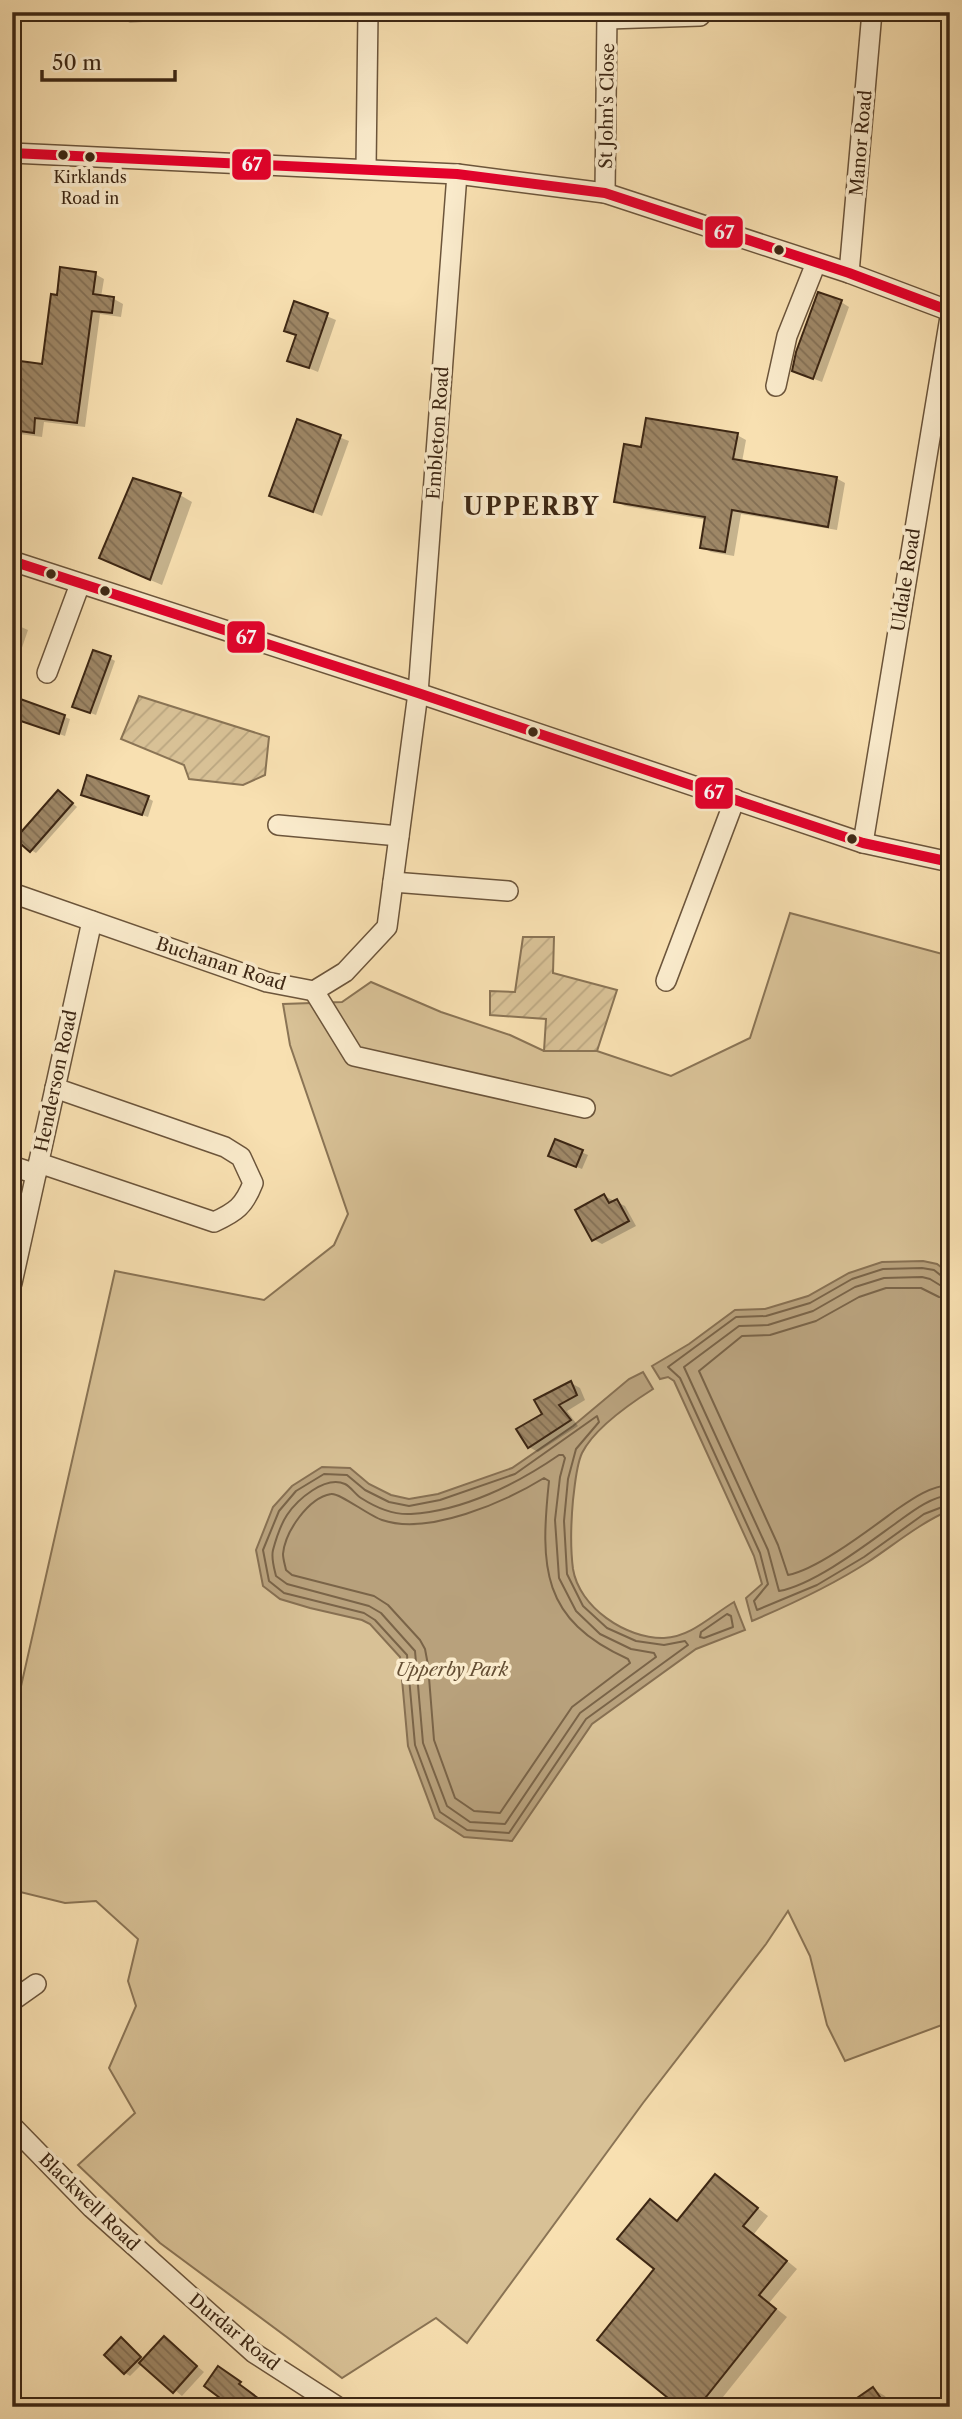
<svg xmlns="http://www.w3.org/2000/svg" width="962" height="2419" viewBox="0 0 962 2419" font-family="'Libre Caslon Text',serif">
  <defs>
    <pattern id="garden-furrows" width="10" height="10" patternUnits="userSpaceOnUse" patternTransform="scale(1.75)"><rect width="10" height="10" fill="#d8c196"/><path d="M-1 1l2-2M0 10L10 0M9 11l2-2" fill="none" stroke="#baa680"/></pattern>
    <pattern id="building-back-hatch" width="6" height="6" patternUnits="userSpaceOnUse" patternTransform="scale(1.75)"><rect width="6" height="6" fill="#9e8766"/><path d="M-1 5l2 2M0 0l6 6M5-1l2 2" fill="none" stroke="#826e53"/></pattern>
  </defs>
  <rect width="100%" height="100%" fill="#f8e0b1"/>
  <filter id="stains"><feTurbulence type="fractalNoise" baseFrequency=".00286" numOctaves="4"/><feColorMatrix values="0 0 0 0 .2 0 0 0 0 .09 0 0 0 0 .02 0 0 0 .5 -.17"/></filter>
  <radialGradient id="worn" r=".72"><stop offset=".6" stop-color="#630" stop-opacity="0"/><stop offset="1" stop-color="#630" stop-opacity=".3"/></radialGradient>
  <path fill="#d8c196" stroke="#8a7455" stroke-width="2" d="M790,913l160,43v1066l-105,39 -18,-36 -17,-69 -22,-45 -22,33 -123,159 -176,240 -31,-25 -94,60 -182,-135 -82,-78 57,-52 -26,-45 27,-62 -8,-25 10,-42 -42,-38 -31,2 -53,-13v-164l103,-455 149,29 70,-55 14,-31 -58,-169 -7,-41 59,-2 29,-20 70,30 69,23 34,16h53l74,25 79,-38z"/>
  <g fill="url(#garden-furrows)" stroke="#8a7455" stroke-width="2">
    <path d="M139,696l130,41 -4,38 -22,10 -54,-6 -5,-14 -63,-26z"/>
    <path d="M523,937h31l-1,36 64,17 -20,61h-53l2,-32 -56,-4v-24l25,1z"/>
  </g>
  <g fill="#b8a17c" stroke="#877052" stroke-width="2">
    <path d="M923,1261l14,3 13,10v236c-30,13 -55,34 -82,52 -37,24 -76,42 -116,59l-6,-23 16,-14 -8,-28 -80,-175 -6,-4 -8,2 -8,-13 37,-22 46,-34 30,-1 43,-13 41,-23 33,-11z"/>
    <path d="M643,1372l10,17c-22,14 -59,40 -71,64 -6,13 -7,32 -9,47 -2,22 -3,46 0,69 6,38 53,70 91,69 27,-1 48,-23 70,-36l11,28 -49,19 -104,75 -80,117 -48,-4 -29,-19 -27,-72 -8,-89 -30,-33 -8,-4 -52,-12 -30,-9 -17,-13 -7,-36 17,-43 19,-21 30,-19 28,1 19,16 22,11 18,4 29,-5 74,-26 61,-42 56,-47z"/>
  </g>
  <g fill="#0003">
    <path d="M44,12h52v6l-43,4 -8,-5z"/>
    <path d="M121,12h60l1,7 -52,4 -9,-5z"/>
    <path d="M95,274l9,5 -3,18 13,2 9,5 -2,13 -21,-3 -15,113 -41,-5 -2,15 -30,-4v-71l32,4 14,-69z"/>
    <path d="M841,302l8,5 -27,75 -28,-11z"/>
    <path d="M295,303l41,17 -18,52 -29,-12 8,-24 -11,-6z"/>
    <path d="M298,421l51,20 -27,75 -51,-21z"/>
    <path d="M737,435l9,5 -4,22 94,16 9,5 -8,47 -96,-16 -7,42 -23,-4 -9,-5 5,-27 -82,-14 -9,-5 26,-52z"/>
    <path d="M180,495l12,7 -30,83 -49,-21z"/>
    <path d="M12,623l16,7 -16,47z"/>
    <path d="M110,658l5,3 -19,54 -16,-6z"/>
    <path d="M12,698l58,21 -5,17 -53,-18z"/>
    <path d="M63,795l14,12 -41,46 -5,-3z"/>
    <path d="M88,797l60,1 5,3 -5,16z"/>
    <path d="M556,1141l32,14 -6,14 -27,-11z"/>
    <path d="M604,1196l21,10 11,20 -34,18 -9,-5z"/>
    <path d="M571,1383l9,5 5,12 -18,11 11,15 -40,26 -9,-5 15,-33z"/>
    <path d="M716,2176l52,40 -14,18 43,35 -28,34 18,14 -72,90h-33l-26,-138 -6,-68 29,21z"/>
    <path d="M164,2338l40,34 -22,24 -39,-33 -13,13 -5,-3 -3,-34 22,21z"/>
    <path d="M873,2389l12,7 7,11h-36z"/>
    <path d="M427,2399l12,8h-16z"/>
  </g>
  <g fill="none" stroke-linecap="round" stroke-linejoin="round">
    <g stroke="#7a6448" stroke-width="2">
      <path d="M950,1279l-6,-1 -10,-8 -12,-2 -39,1 -31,10 -42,24 -44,13 -30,1 -68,50 12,11 80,175 8,31 -14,17 3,9 60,-25 47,-28 60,-43 26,-10"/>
      <path d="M950,1288l-7,-1 -13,-8 -8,-2 -38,1 -29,9 -42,24 -45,14 -29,1 -55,41 84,183 11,41c34,-6 84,-44 113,-65 17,-12 37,-29 58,-31"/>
      <path d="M950,1298l-11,-1 -18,-9h-35l-27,9 -43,24 -46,14 -28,1 -43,35 79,174 10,30c29,-5 82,-46 108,-65 16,-11 34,-24 54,-25"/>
      <path d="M597,1416l2,6 -23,27 -8,30 -4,42 3,53 16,32 24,22 29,13 28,4 21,-4 3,4 -102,74 -77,114 -42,-3 -27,-18 -25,-67 -8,-90 -32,-35 -11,-7 -80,-20 -15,-12 -6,-31 16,-39 17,-20 28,-17 23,1 18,15 24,12 20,4 31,-6 75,-26z"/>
      <path d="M559,1455h4l2,3 -5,19 -5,43 4,58 17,33 24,23 31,15 23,4 2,4 -76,56 -75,111 -35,-2 -23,-16 -24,-63 -8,-92 -34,-38 -12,-7 -82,-22 -11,-8c-2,-8 -5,-18 -3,-26 3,-11 8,-26 14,-35 10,-15 38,-40 58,-31 6,3 10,10 16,14 14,9 33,17 50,16 52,-3 106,-30 148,-59z"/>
      <path d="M544,1478l5,3c-9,86 -8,139 79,178l2,4 -58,44 -72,106 -26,-2 -19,-13 -21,-58 -6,-75 -3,-16 -5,-9 -32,-35 -14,-9 -82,-21 -6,-5c-1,-5 -3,-11 -3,-16 2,-22 25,-56 48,-60 8,-2 38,22 51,26 46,16 123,-18 162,-42z"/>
      <path d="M727,1614l4,2 2,11 -29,11 -4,-1 1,-5z"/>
    </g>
  </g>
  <g fill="url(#building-back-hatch)" stroke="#3d2714" stroke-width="2">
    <path d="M60,267l36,5 -3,22 21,3 -2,16 -20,-2 -15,112 -42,-5 -1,15 -22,-3v-70l30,4 9,-70 6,1z"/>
    <path d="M818,292l24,8 -29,79 -21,-8 4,-19z"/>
    <path d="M294,301l34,12 -19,55 -22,-7 9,-26 -12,-4z"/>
    <path d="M646,418l92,15 -5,26 104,18 -9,50 -96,-17 -7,42 -25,-4 5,-31 -91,-15 10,-58 17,3z"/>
    <path d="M297,419l44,16 -28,77 -44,-16z"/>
    <path d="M133,478l48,15 -31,87 -51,-22z"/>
    <path d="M93,650l18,6 -21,57 -18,-6z"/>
    <path d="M12,696l53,19 -6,19 -47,-16z"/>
    <path d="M87,775l62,21 -7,19 -61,-20z"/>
    <path d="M58,790l15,13 -43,49 -15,-13z"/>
    <path d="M555,1139l28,11 -7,17 -28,-11z"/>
    <path d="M604,1194l5,9 8,-4 12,22 -37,20 -17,-31z"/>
    <path d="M571,1381l6,14 -18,10 12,15 -43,28 -12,-19 26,-15 -8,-14z"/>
    <path d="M715,2174l43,34 -15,18 44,35 -28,34 17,14 -78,98h-19l-82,-67 57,-71 -37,-30 33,-40 27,22z"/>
    <path d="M164,2336l33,30 -24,27 -34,-30z"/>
    <path d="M121,2337l20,20 -17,17 -20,-19z"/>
    <path d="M218,2366l23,16 -2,2 31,23h-38l-28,-21z"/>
    <path d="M873,2387l14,20h-43z"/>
  </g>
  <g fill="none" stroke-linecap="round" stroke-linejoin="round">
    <defs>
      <g id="minor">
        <path d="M608,19l92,-3"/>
        <path d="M12,153l445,21 148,19 244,80 101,38"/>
        <path d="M366,168l2,-156"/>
        <path d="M605,193l2,-181"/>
        <path d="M849,273l23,-261"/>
        <path d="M776,386l11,-50 29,-73"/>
        <path d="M12,561l406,132 445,150 87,19"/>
        <path d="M47,673l33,-89"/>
        <path d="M278,825l121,11"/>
        <path d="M863,843l87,-526"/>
        <path d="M393,882l115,9"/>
        <path d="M12,893l255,89 47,9 31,-19 42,-45 31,-234 39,-519"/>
        <path d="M666,981l69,-182"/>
        <path d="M314,991l40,65 231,52"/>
        <path d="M39,1163l175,59c22,-10 30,-16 39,-39l-12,-26 -16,-10 -170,-59"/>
        <path d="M12,1166l24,8"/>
        <path d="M12,1283l80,-362"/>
        <path d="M12,2001l24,-17"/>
        <path d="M12,2126l80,82 162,145 84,54"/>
      </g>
    </defs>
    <use href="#minor" stroke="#6c553b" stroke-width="22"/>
    <use href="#minor" stroke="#faebcc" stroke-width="19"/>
    <defs>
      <g id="bus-1">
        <path d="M12,153l445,21 148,19 244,80 101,38"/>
        <path d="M12,561l406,132 445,150 87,19"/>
      </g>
    </defs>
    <use href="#bus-1" stroke="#faebcc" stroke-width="16"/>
    <use href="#bus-1" stroke="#e4002b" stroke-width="10"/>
  </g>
  <g fill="#3d2714" stroke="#faebcc" stroke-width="2.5">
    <circle cx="63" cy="155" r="6"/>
    <circle cx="90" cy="157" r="6"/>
    <circle cx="779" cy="250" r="6"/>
    <circle cx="51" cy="574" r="6"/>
    <circle cx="105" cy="591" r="6"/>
    <circle cx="533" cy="732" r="6"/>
    <circle cx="852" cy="839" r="6"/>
  </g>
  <g text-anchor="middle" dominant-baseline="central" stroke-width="7" stroke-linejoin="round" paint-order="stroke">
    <g font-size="16" fill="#3d2714" stroke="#faebcc">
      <text x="90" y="177">Kirklands<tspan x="90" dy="21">Road in</tspan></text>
    </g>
    <g font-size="18" fill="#3d2714" stroke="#faebcc">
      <text transform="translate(607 106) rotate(-89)">St John's Close</text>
      <text transform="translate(861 143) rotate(-85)">Manor Road</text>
      <text transform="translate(438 433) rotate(-86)">Embleton Road</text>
      <text transform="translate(906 580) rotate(-81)">Uldale Road</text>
      <text transform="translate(221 964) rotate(18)">Buchanan Road</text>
      <text transform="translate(56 1081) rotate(-78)">Henderson Road</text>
      <text transform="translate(89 2202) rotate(44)">Blackwell Road</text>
      <text transform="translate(234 2332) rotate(39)">Durdar Road</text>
    </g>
    <g font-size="18" font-style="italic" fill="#644e34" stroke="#faebcc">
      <text x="452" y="1670">Upperby Park</text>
    </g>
    <g font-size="24" font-weight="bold" letter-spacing="2" fill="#3d2714" stroke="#faebcc">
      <text x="532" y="506">UPPERBY</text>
    </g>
  </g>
  <g stroke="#faebcc" stroke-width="2.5">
    <rect x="231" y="148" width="41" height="33" rx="7" fill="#e4002b"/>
    <rect x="704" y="215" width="40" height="34" rx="7" fill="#e4002b"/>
    <rect x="226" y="620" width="40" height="34" rx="7" fill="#e4002b"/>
    <rect x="694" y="776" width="40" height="34" rx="7" fill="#e4002b"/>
  </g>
  <g font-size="19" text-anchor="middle" font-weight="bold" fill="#fff">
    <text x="252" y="171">67</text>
    <text x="724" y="239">67</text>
    <text x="246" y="644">67</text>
    <text x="714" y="799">67</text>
  </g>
  <rect width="962" height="2419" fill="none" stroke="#f8e0b1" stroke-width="42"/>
  <rect x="14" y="14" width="934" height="2391" fill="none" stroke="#3d2714" stroke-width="3.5"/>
  <rect x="21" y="21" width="920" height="2377" fill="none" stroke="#3d2714" stroke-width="2"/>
  <path d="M42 70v10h133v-10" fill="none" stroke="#3d2714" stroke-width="3.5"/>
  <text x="52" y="70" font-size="21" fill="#3d2714" stroke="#faebcc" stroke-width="5" paint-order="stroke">50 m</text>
  <rect width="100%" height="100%" filter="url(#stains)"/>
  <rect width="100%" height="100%" fill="url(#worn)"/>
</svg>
